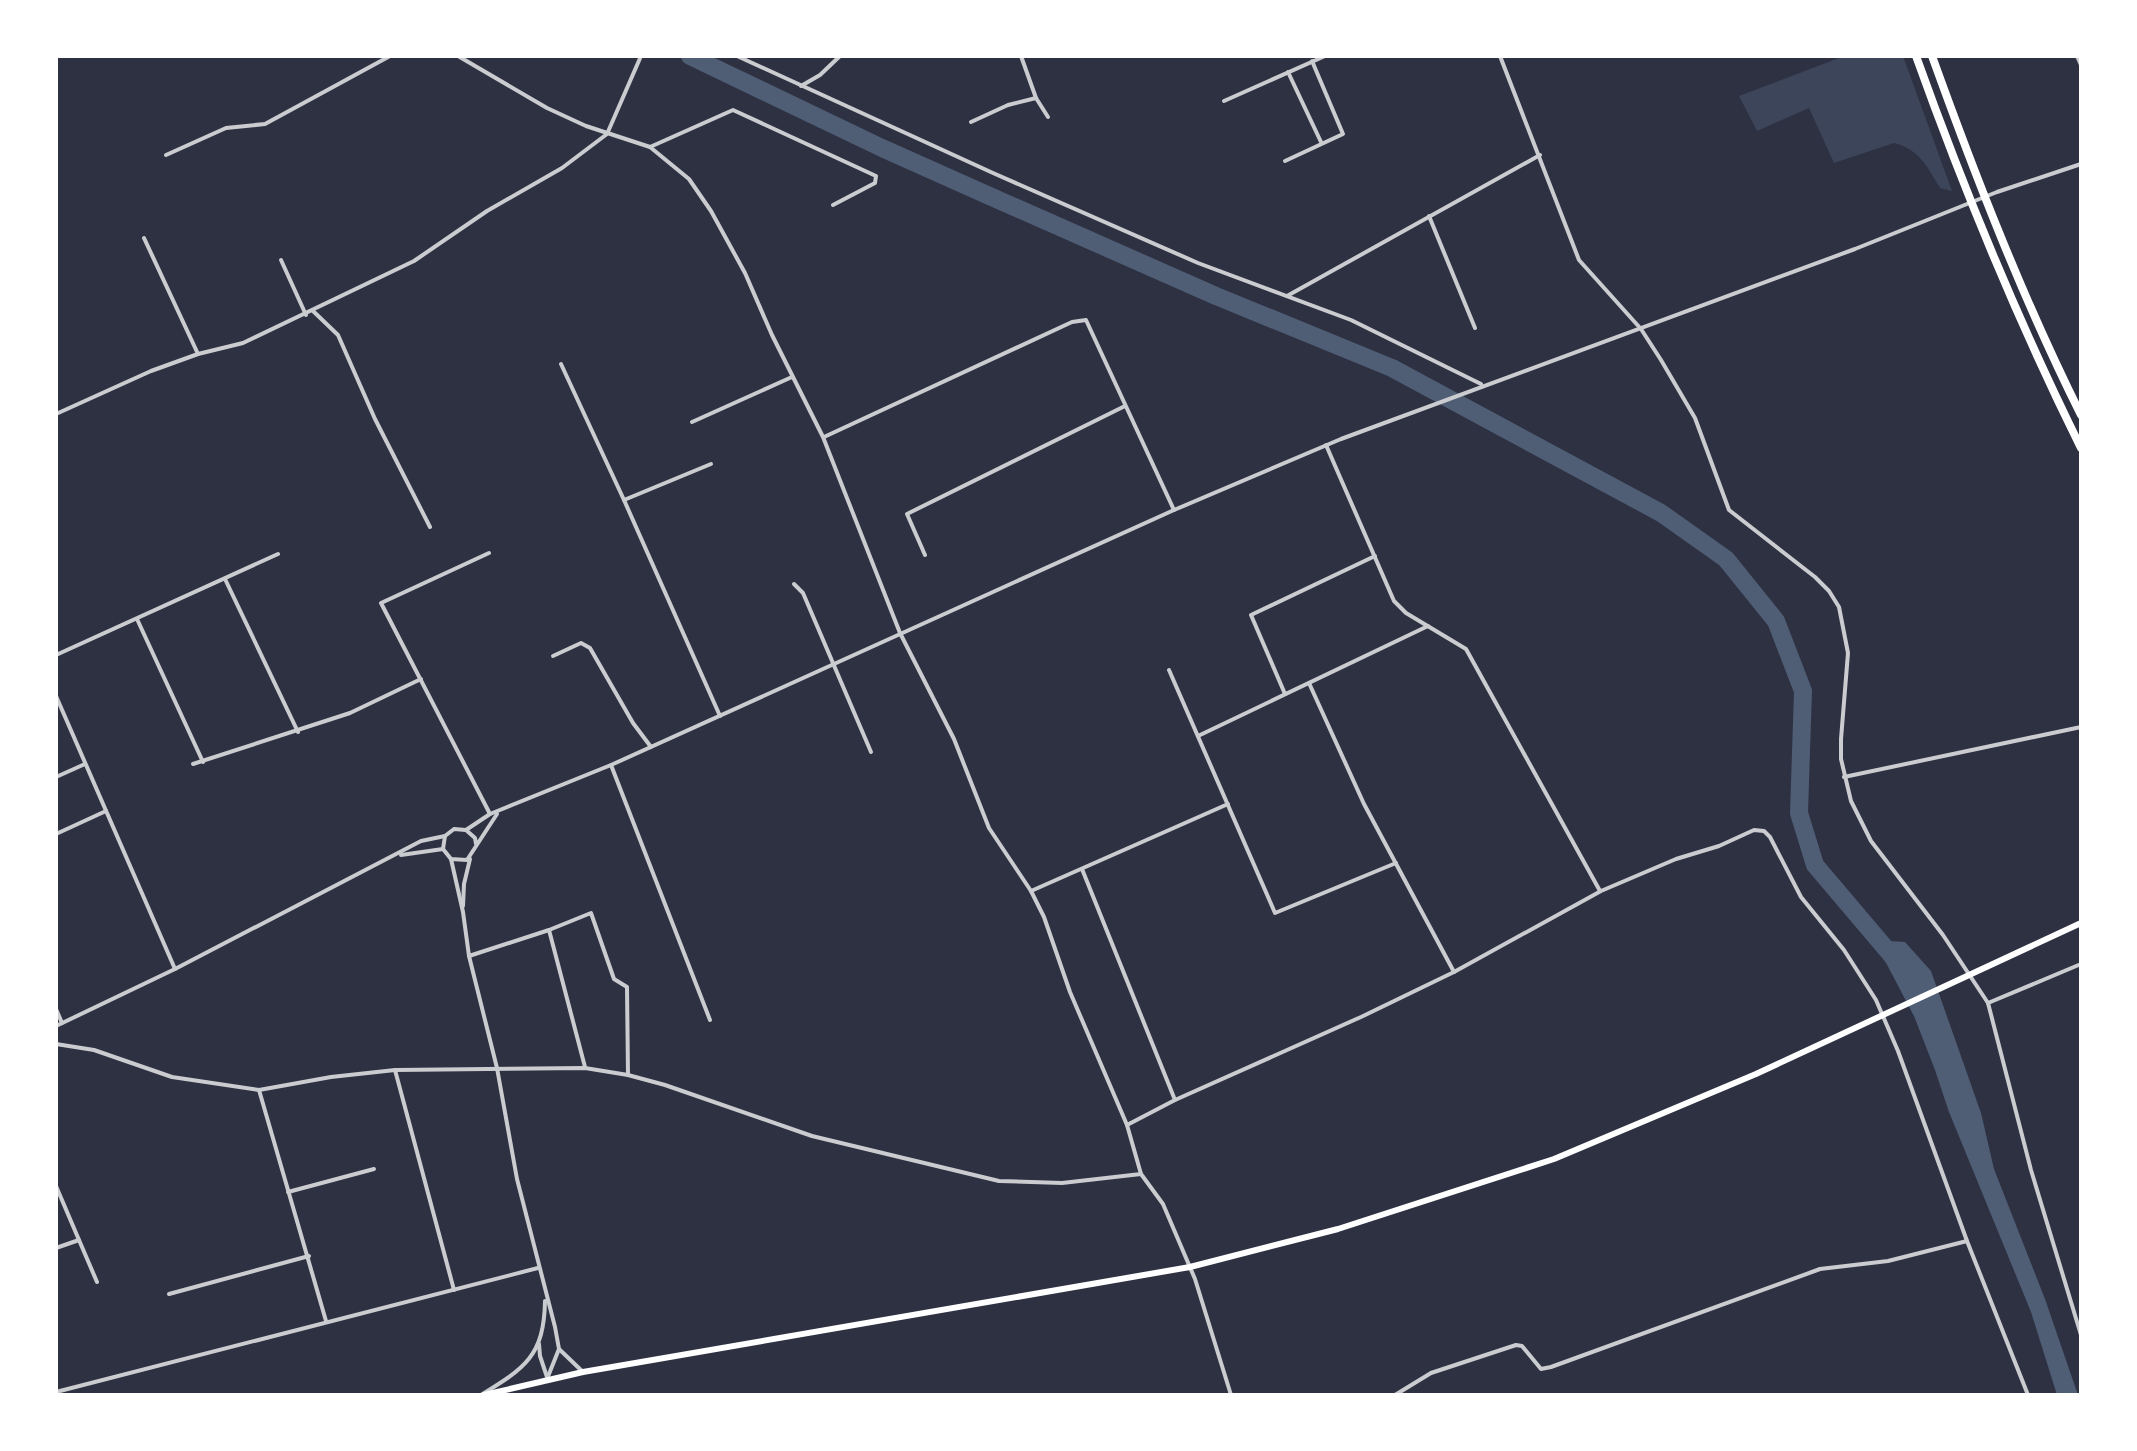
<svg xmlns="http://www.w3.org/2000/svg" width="2137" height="1451" viewBox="0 0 2137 1451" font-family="'PT Sans',sans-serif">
  <rect width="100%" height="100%" fill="#2d3142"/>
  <path fill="#3c4559" d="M1844,56h59l49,135 -12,-3c-12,-20 -21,-39 -46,-45l-60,20 -25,-55 -52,23 -18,-35z"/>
  <path fill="#4f5d75" d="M1874,940l31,2 26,29 50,142 13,56 51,130 33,96h-21l-26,-83 -82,-200 -14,-42 -21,-54z"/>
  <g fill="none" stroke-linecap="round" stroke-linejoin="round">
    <path stroke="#4f5d75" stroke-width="18" d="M690,56l192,92 103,46 231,102 176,72 269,145 65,46 50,62 27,70 -4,122 16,52 78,92"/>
    <g stroke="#caccd0" stroke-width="4">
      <path d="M458,56l89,52 39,18 64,21 39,32 22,32 34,62 27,62 51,102 77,196 54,106 35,89 42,63 13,26 26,75 57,133 14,49 22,30 32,75 36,116"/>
      <path d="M737,56l256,117 205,90 153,57 130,64"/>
      <path d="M1021,56l15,42 12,19"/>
      <path d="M1500,56l79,204 62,69 20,31 34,58 34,92 86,67 14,14 10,16 9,46 -7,86v20l10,42 20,40 72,94 45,68 43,167 50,165"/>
      <path d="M2077,56l4,9"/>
      <path d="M1288,72l33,70"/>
      <path d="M801,86l19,-11 20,-19"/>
      <path d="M1224,101l101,-45"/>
      <path d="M971,122l37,-17 28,-7"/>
      <path d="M650,147l83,-37 143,66 -1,7 -42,22"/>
      <path d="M166,155l60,-27 39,-4 125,-68"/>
      <path d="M1285,161l58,-27 -31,-73"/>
      <path d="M1429,216l46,112"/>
      <path d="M144,238l54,116"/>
      <path d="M281,260l25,55"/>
      <path d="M1287,296l253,-141"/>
      <path d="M313,311l25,24 37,84 55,108"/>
      <path d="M561,364l63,136 96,216"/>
      <path d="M56,414l95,-43 47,-17 45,-11 171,-82 73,-50 75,-43 45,-34 34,-78"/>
      <path d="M692,422l100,-45"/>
      <path d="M824,437l248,-115 14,-2 88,190"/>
      <path d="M1326,445l68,156 12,12 60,36 134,242"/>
      <path d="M624,500l87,-36"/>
      <path d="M489,553l-108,50 109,211"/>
      <path d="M925,555l-18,-41 218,-108"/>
      <path d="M225,579l73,153"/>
      <path d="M794,584l9,9 68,159"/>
      <path d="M137,619l66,143"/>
      <path d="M56,655l222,-101"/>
      <path d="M553,656l28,-13 9,5 43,75 18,24"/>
      <path d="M1169,670l106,243 121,-50"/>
      <path d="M1309,683l55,121 90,168"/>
      <path d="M1285,694l-34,-79 124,-59"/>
      <path d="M56,696l119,273"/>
      <path d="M1198,736l230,-110"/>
      <path d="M193,764l157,-51 71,-34"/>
      <path d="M611,765l99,255"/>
      <path d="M56,777l29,-13"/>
      <path d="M1844,777l237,-50"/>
      <path d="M466,830l24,-16 121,-49 563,-255 167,-71 514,-190 142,-57 84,-28"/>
      <path d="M56,834l50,-23"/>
      <path d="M476,844l-1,-6 -9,-8 -12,-1 -9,7 -2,13 8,10 16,1 30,-46"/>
      <path d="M401,855l42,-6"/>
      <path d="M451,859l12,53 6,44 28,112 20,111 38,148 4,22 -12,30"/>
      <path d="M1082,869l93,231"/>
      <path d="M1031,891l197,-87"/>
      <path d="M463,906l1,-22 6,-25"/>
      <path d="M549,930l36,137"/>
      <path d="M469,956l80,-26 42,-17 23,66 13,8 1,88"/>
      <path d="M1988,1003l93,-39"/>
      <path d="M56,1009l6,14"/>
      <path d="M56,1026l119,-57 246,-128 24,-5"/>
      <path d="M56,1044l38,6 78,27 87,13 72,-13 64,-7 190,-2 43,7 37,10 147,51 187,45 63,2 79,-9"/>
      <path d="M395,1070l59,220"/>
      <path d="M259,1090l67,231"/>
      <path d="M1127,1125l48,-25 186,-83 93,-45 147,-81 75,-32 43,-13 35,-16 10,1 6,6 31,60 43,53 32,50 22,51 69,190 61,154"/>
      <path d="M56,1186l23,54 -23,8"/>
      <path d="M288,1192l86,-23"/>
      <path d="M79,1240l18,42"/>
      <path d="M169,1294l140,-38"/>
      <path d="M539,1344l1,12 7,21"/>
      <path d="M559,1349l24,23"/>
      <path d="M56,1392l482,-124"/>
      <path d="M481,1395c44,-27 63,-39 64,-94"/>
      <path d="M1395,1395l36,-22 85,-28 6,1 19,23 10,-2 269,-98 68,-8 79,-20"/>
    </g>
    <path stroke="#fff" stroke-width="6" d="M484,1395l99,-23 607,-105 148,-38 216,-70 202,-85 325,-151"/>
    <g stroke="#fff" stroke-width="8">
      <path d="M1916,56c48,134 102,265 165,392"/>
      <path d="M1932,56c44,122 91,243 149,359"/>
    </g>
  </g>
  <rect width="2137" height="1451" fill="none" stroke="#ffffff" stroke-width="116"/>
</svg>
